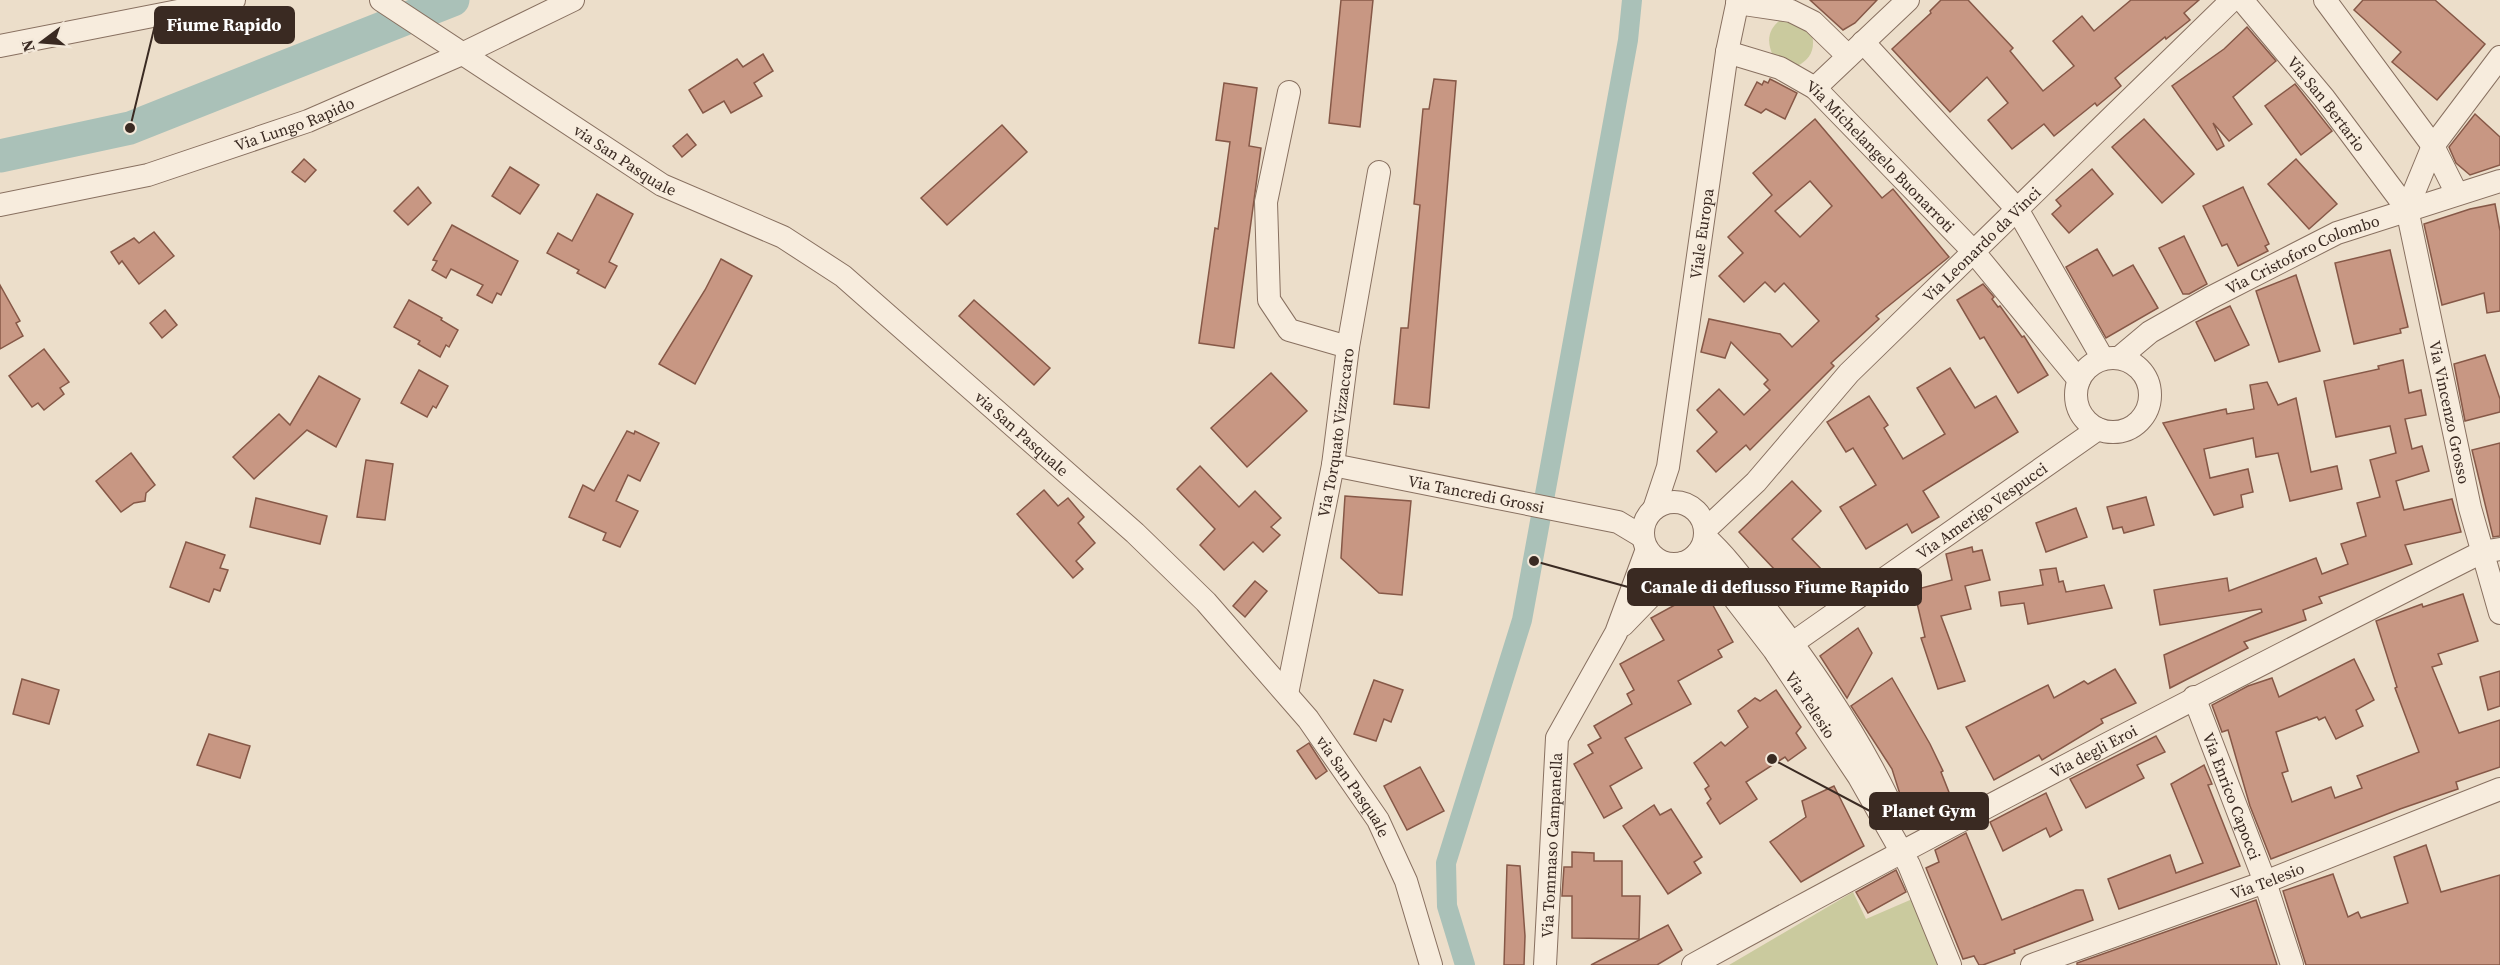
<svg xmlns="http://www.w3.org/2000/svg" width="2500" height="965" viewBox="0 0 2500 965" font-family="'Source Serif 4',serif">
  <rect width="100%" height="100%" fill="#ecdeca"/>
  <g fill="#caca9e">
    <path d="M1783,18l28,14c5,14 1,27 -14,34l-24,-10c-7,-16 -5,-28 10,-38z"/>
    <path d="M1853,892l13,27 51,-22 25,68h-213z"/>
  </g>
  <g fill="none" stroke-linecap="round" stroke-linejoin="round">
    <path stroke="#aac1b8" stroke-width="20" d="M1465,965l-18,-59 -1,-43 76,-243 106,-580 4,-40"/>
    <path stroke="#aac1b8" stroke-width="33" d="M0,156l130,-28 323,-128"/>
  </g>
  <g fill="#c89783" stroke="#865847" stroke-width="1.5" fill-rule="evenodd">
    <path d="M1341,0h32l-13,127 -31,-4z"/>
    <path d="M1810,0h67l-22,23 -12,7z"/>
    <path d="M1941,0h27l45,48 -3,3 33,40 31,-25 -21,-25 29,-25 12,15 37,-31h68l-15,13 6,7 -24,19 -1,-2 -50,41 6,8 -24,20 -2,-3 -41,33 -10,-12 -32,25 -24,-29 20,-17 -21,-26 -37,35 -58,-63 39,-36 -1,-2z"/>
    <path d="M2363,0h72l50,44 -48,56 -45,-38 9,-10 -47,-42z"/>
    <path d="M2247,27l29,34 -43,36 19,27 -23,17 -16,-18 11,23 -7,4 -45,-64 52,-37z"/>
    <path d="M763,54l10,17 -19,12 8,13 -31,17 -7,-12 -21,12 -14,-23 48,-31 6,8z"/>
    <path d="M1434,79l22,2 -27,327 -35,-4 7,-76h7l12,-123 -6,-1 9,-95h6z"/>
    <path d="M1770,79l27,14 -12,26 -19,-10 -5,4 -16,-8 12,-23 5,3 2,-4 4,2z"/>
    <path d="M1224,83l33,5 -8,58 12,2 -27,200 -35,-5 16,-115 3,1 12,-87 -14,-2z"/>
    <path d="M2295,84l37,47 -31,24 -36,-49z"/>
    <path d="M2475,114l25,23v28l-30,10 -14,-12 -7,-16z"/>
    <path d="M1815,119l67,79 11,-9 56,68 -73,59 3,3 -48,44 3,3 -84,84 -4,-5 -30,27 -19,-21 20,-19 -20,-22 22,-21 25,26 26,-25 -6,-6 4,-4 -37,-38 -6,16 -24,-6 8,-33 71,15 12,13 27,-26 -35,-38 -9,9 -10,-10 -21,20 -25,-26 24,-23 -15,-16 44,-42 -19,-22zM1810,181l22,25 -32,31 -25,-26z"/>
    <path d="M2144,119l50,55 -32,29 -50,-56z"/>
    <path d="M1002,125l25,27 -80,73 -26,-27z"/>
    <path d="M687,134l9,11 -14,12 -9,-11z"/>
    <path d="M304,159l12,11 -11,12 -13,-10z"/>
    <path d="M2296,159l41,45 -28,25 -41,-45z"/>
    <path d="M510,167l29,18 -19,29 -28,-18z"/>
    <path d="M2092,169l21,25 -44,39 -17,-19 9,-8 -5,-6z"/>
    <path d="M418,187l13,16 -23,22 -14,-14z"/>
    <path d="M2243,187l26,57 -4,2 3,5 -30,15 -11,-22 -5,2 -19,-40z"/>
    <path d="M597,194l36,20 -24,48 8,4 -12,22 -28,-15 2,-3 -32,-17 11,-20 14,8z"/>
    <path d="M2495,204l5,27v80l-13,2 -3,-20 -42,12 -18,-81 46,-15z"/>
    <path d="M452,225l66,36 -17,34 -4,-2 -5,10 -15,-8 6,-10 -32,-16 -5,9 -14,-8 5,-9 -4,-1z"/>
    <path d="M154,232l20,24 -35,28 -17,-23 -3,3 -8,-12 23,-14 5,5z"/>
    <path d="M2184,236l23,48 -18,10h-6l-24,-46z"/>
    <path d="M2097,249l16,27 20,-11 25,43 -52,30 -40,-71z"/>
    <path d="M2390,250l18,77 -8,2 1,4 -47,11 -19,-81z"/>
    <path d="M721,259l31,17 -57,108 -36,-20 46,-74z"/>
    <path d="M2296,275l24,76 -41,11 -23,-71z"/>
    <path d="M1983,284l11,13 -2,2 6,8 2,-1 22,31 2,-1 24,39 -30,18 -34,-56 -4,2 -23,-39z"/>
    <path d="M0,285l20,36 -4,2 7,13 -23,13z"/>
    <path d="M409,300l33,18 -1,2 17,10 -9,17 -3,-2 -6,12 -22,-13 2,-3 -26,-14z"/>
    <path d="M974,300l76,68 -16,17 -75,-69z"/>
    <path d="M2230,306l19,39 -34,16 -19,-39z"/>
    <path d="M165,310l12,15 -15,13 -12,-15z"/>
    <path d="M44,349l25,33 -9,6 4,6 -20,16 -6,-7 -6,4 -23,-31z"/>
    <path d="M2485,355l15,44v13l-35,9 -11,-57z"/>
    <path d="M2403,360l6,33 12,-3 5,25 -21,4 7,30 10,-3 7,25 -33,10 8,29 48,-11 9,33 -56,13 7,19 -93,33 3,6 -19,7 3,10 -62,22 4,6 -78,40 -6,-33 98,-43 -1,-3 -101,16 -6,-35 73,-12 2,13 87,-33 6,16 26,-10 -7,-20 25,-8 -9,-33 23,-6 -10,-37 26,-7 -6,-27 -54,11 -12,-56 55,-12 -1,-3z"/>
    <path d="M1950,368l25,40 21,-12 22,36 -95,59 16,26 -27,16 -5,-9 -41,25 -26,-42 36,-22 -23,-37 -7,4 -19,-30 42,-26 19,29 -4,3 19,31 42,-25 -28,-46z"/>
    <path d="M419,370l29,16 -12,22 -3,-2 -6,11 -26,-14z"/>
    <path d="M1271,373l36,38 -60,56 -36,-39z"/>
    <path d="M319,376l41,23 -24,48 -29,-17 -53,49 -21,-22 46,-43 11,11z"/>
    <path d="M2267,382l11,23 18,-7 15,74 26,-6 5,23 -52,12 -12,-48 -22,4 -3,-19 -49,11 6,29 38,-9 5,23 -12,3 2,12 -29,8 -51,-92 63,-14 1,5 27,-5 -4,-24z"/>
    <path d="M627,431l7,3 1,-3 24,12 -19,38 -12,-6 -12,26 22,10 -18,36 -17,-7 3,-7 -37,-16 14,-32 11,6z"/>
    <path d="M2500,443v93l-7,1 -21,-87z"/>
    <path d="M131,453l24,32 -9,8 -1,8 -11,2 -13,9 -25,-31z"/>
    <path d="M366,460l27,4 -8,56 -28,-3z"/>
    <path d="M1200,466l39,41 16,-16 26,27 -10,9 9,8 -17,17 -10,-10 -29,28 -24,-25 15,-16 -38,-40z"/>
    <path d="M1792,481l29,30 -29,28 34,35 -31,30 -26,-26 7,-7 -37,-39z"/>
    <path d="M1044,490l14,16 10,-8 16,19 -6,6 17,20 -19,18 7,8 -10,9 -56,-64z"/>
    <path d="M1345,496l66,5 -9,94 -23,-2 -38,-35z"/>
    <path d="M2146,497l8,28 -30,8 -2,-6 -9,2 -6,-22z"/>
    <path d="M256,498l71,18 -7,28 -70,-17z"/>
    <path d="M2076,508l11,29 -41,15 -10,-29z"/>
    <path d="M186,542l39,13 -5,13 8,2 -8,21 -6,-2 -5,13 -39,-15z"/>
    <path d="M1972,547l1,5 9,-2 8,30 -25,6 6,23 -30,7 24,65 -27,8 -17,-51 4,-1 -11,-47 38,-10 -6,-26z"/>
    <path d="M2056,568l3,14 4,-1 3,11 38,-7 8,23 -84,16 -4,-21 -23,3 -2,-14 44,-7 -3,-15z"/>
    <path d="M1255,581l12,10 -22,26 -12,-11z"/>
    <path d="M1704,589l29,53 -15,8 4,7 -44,24 13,23 -66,34 17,30 -32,18 12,22 -18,10 -30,-54 19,-11 -5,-8 13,-7 -7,-12 38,-22 -5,-10 7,-4 -14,-26 44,-24 -13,-22z"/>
    <path d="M2463,594l15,47 -40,13 4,10 -10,3 27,66 41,-13v47l-44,15 2,7 -58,20 -129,50 -21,-53 -22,-76 -6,2 -10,-27 36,-19 24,-8 7,19 75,-38 20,41 -18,10 7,16 -27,13 -11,-22 -6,3 -2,-3 -41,15 12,39 -6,2 10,29 39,-15 4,11 27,-10 -5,-12 62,-24 -24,-64 2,-1 -21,-66 46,-17 1,3z"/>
    <path d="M1858,628l14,25 -25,45 -27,-42z"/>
    <path d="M2115,669l21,34 -35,16 2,4 -61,37 -3,-5 -45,25 -28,-53 82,-42 6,13 30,-17 4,3z"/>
    <path d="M2500,671v35l-12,4 -8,-33z"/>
    <path d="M1892,678l38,66 13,27 -2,1 13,33 -43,24 -19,-60 -41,-63z"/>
    <path d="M22,679l37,11 -10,34 -36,-10z"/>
    <path d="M1374,680l29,10 -12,32 -7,-3 -8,22 -22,-7z"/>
    <path d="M1776,690l25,37 -5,6 10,15 -18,13 -3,-4 -39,25 11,17 -37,25 -13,-21 4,-4 -6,-10 4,-3 -15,-23 27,-21 4,4 23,-19 -10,-16 17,-13 5,3z"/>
    <path d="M209,734l41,12 -10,32 -43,-13z"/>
    <path d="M2156,736l9,16 -28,13 7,13 -58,30 -16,-29z"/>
    <path d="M1309,743l18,28 -11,8 -19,-28z"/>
    <path d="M2204,765l8,19 -4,1 32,81 -121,43 -11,-30 62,-24 6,18 27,-10 -32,-79z"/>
    <path d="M1420,767l24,44 -37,19 -23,-44z"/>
    <path d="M1834,786l30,60 -63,36 -31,-40 36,-25 -4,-16z"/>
    <path d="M2046,793l16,37 -12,7 -4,-9 -43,23 -13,-29z"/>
    <path d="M1654,805l6,10 11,-6 31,48 -8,5 7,11 -33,21 -45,-68z"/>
    <path d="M1966,833l36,87 74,-30h7l10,30 -79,30 1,3 -32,12h-4l-5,-9 -11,3 -37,-91 13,-6 -4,-12z"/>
    <path d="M2426,845l15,47 59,-17v90h-194l-23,-74 50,-17 15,43 10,-5 3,6 47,-15 -14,-46z"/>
    <path d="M1572,852l22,1v8h28v35h18l-1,43 -67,-1v-42h-10l2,-29h8z"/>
    <path d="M1507,865l13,1 5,70 -1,29h-20z"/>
    <path d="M1896,870l10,22 -38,21 -12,-21z"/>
    <path d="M2256,900l21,65h-200v-2z"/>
    <path d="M1668,925l14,25 -25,15h-66z"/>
  </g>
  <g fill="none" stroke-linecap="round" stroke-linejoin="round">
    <defs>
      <g id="street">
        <path id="s1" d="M381,0l281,185 121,52 60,39 292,257 71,69 102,117 70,101 28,61 25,84"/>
        <path id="s2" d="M2242,0l82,98 83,111 63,299 30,105"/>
        <path d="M2325,0l108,146 24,48"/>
        <path d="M1737,3l54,8 22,11 35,34"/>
        <path d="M1863,42l154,167 86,150"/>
        <path d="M0,46l234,-46"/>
        <path id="s3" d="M1727,52l53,16 35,20 158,163 106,129"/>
        <path d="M1815,88l93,-88"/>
        <path d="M1289,92l-23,110 3,98 20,30 59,17"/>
        <path id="s4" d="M0,205l148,-30 160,-54 154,-67 111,-54"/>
        <path d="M2407,209l26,-63 67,-89"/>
        <circle cx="2113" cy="395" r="37"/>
        <path id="s5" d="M2119,358l31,-26 60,-34 127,-65 163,-52"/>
        <path id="s6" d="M1333,465l285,57 25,15"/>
        <circle cx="1674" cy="533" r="31"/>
        <path id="s7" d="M1654,509l14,-42 59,-415 11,-52"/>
        <path id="s8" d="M1705,530l51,-48 93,-109 383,-373"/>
        <path d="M1705,537c21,19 37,41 54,63 49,62 96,130 130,201"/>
        <path id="s9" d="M1697,554l17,18 60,78 85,127 50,88 41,100"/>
        <path d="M1623,625l60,-62"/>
        <path id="s10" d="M1777,654l321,-225"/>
        <path id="s11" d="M1287,694l46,-229 15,-118 31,-175"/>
        <path id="s12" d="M2194,697l71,185 27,83"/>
        <path id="s13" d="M1545,965l12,-227 59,-105 31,-84"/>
        <path id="s14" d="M1693,965c260,-143 524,-279 789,-413l18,-3"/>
        <path id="s15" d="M2032,965l233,-83 235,-93"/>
      </g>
    </defs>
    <use href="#street" stroke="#887060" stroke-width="24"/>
    <use href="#street" stroke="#f7ecdd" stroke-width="22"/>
  </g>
  <g text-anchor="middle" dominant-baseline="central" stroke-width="6" stroke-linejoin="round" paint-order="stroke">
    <g font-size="16" fill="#3a2a22" stroke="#f4e9da">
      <text stroke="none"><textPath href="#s2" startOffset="134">Via San Bertario</textPath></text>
      <text stroke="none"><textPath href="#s4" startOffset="306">Via Lungo Rapido</textPath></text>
      <text stroke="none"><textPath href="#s3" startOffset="190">Via Michelangelo Buonarroti</textPath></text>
      <text stroke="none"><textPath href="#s1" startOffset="292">via San Pasquale</textPath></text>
      <text stroke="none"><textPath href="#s7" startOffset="280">Viale Europa</textPath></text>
      <text stroke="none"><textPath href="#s8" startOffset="398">Via Leonardo da Vinci</textPath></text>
      <text stroke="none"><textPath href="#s5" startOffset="212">Via Cristoforo Colombo</textPath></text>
      <text stroke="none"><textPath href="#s2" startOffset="474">Via Vincenzo Grosso</textPath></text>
      <text stroke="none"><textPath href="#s1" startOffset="778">via San Pasquale</textPath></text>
      <text stroke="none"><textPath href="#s11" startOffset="266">Via Torquato Vizzaccaro</textPath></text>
      <text stroke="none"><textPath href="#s6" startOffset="146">Via Tancredi Grossi</textPath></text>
      <text stroke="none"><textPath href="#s10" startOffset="250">Via Amerigo Vespucci</textPath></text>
      <text stroke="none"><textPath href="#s9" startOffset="189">Via Telesio</textPath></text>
      <text stroke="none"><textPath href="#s14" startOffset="454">Via degli Eroi</textPath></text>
      <text stroke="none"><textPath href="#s1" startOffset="1264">via San Pasquale</textPath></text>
      <text stroke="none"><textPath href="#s12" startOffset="106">Via Enrico Capocci</textPath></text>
      <text stroke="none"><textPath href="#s13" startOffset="120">Via Tommaso Campanella</textPath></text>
      <text stroke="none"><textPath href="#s15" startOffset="250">Via Telesio</textPath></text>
    </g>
  </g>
  <path fill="none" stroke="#3a2a22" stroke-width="2" d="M130 128L155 25M1534 561L1628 587M1772 759L1870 811"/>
  <g fill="#3a2a22" stroke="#f4e9da" stroke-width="2">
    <circle cx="130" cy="128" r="6"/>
    <circle cx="1534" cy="561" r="6"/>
    <circle cx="1772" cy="759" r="6"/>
  </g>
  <g fill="#3a2a22" stroke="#3a2a22" stroke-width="2">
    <rect x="155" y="7" width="139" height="36" rx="6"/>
    <rect x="1628" y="569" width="293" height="36" rx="6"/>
    <rect x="1870" y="793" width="118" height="36" rx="6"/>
  </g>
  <g font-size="18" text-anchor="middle" font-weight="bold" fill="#fff">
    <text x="224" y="31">Fiume Rapido</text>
    <text x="1775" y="593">Canale di deflusso Fiume Rapido</text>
    <text x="1929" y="817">Planet Gym</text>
  </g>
  <g transform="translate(42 42) rotate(254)" stroke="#f4e9da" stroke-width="4.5" paint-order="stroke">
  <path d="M0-4.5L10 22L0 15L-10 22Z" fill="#3a2a22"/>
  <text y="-9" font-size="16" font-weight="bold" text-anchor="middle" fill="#3a2a22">N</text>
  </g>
</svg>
